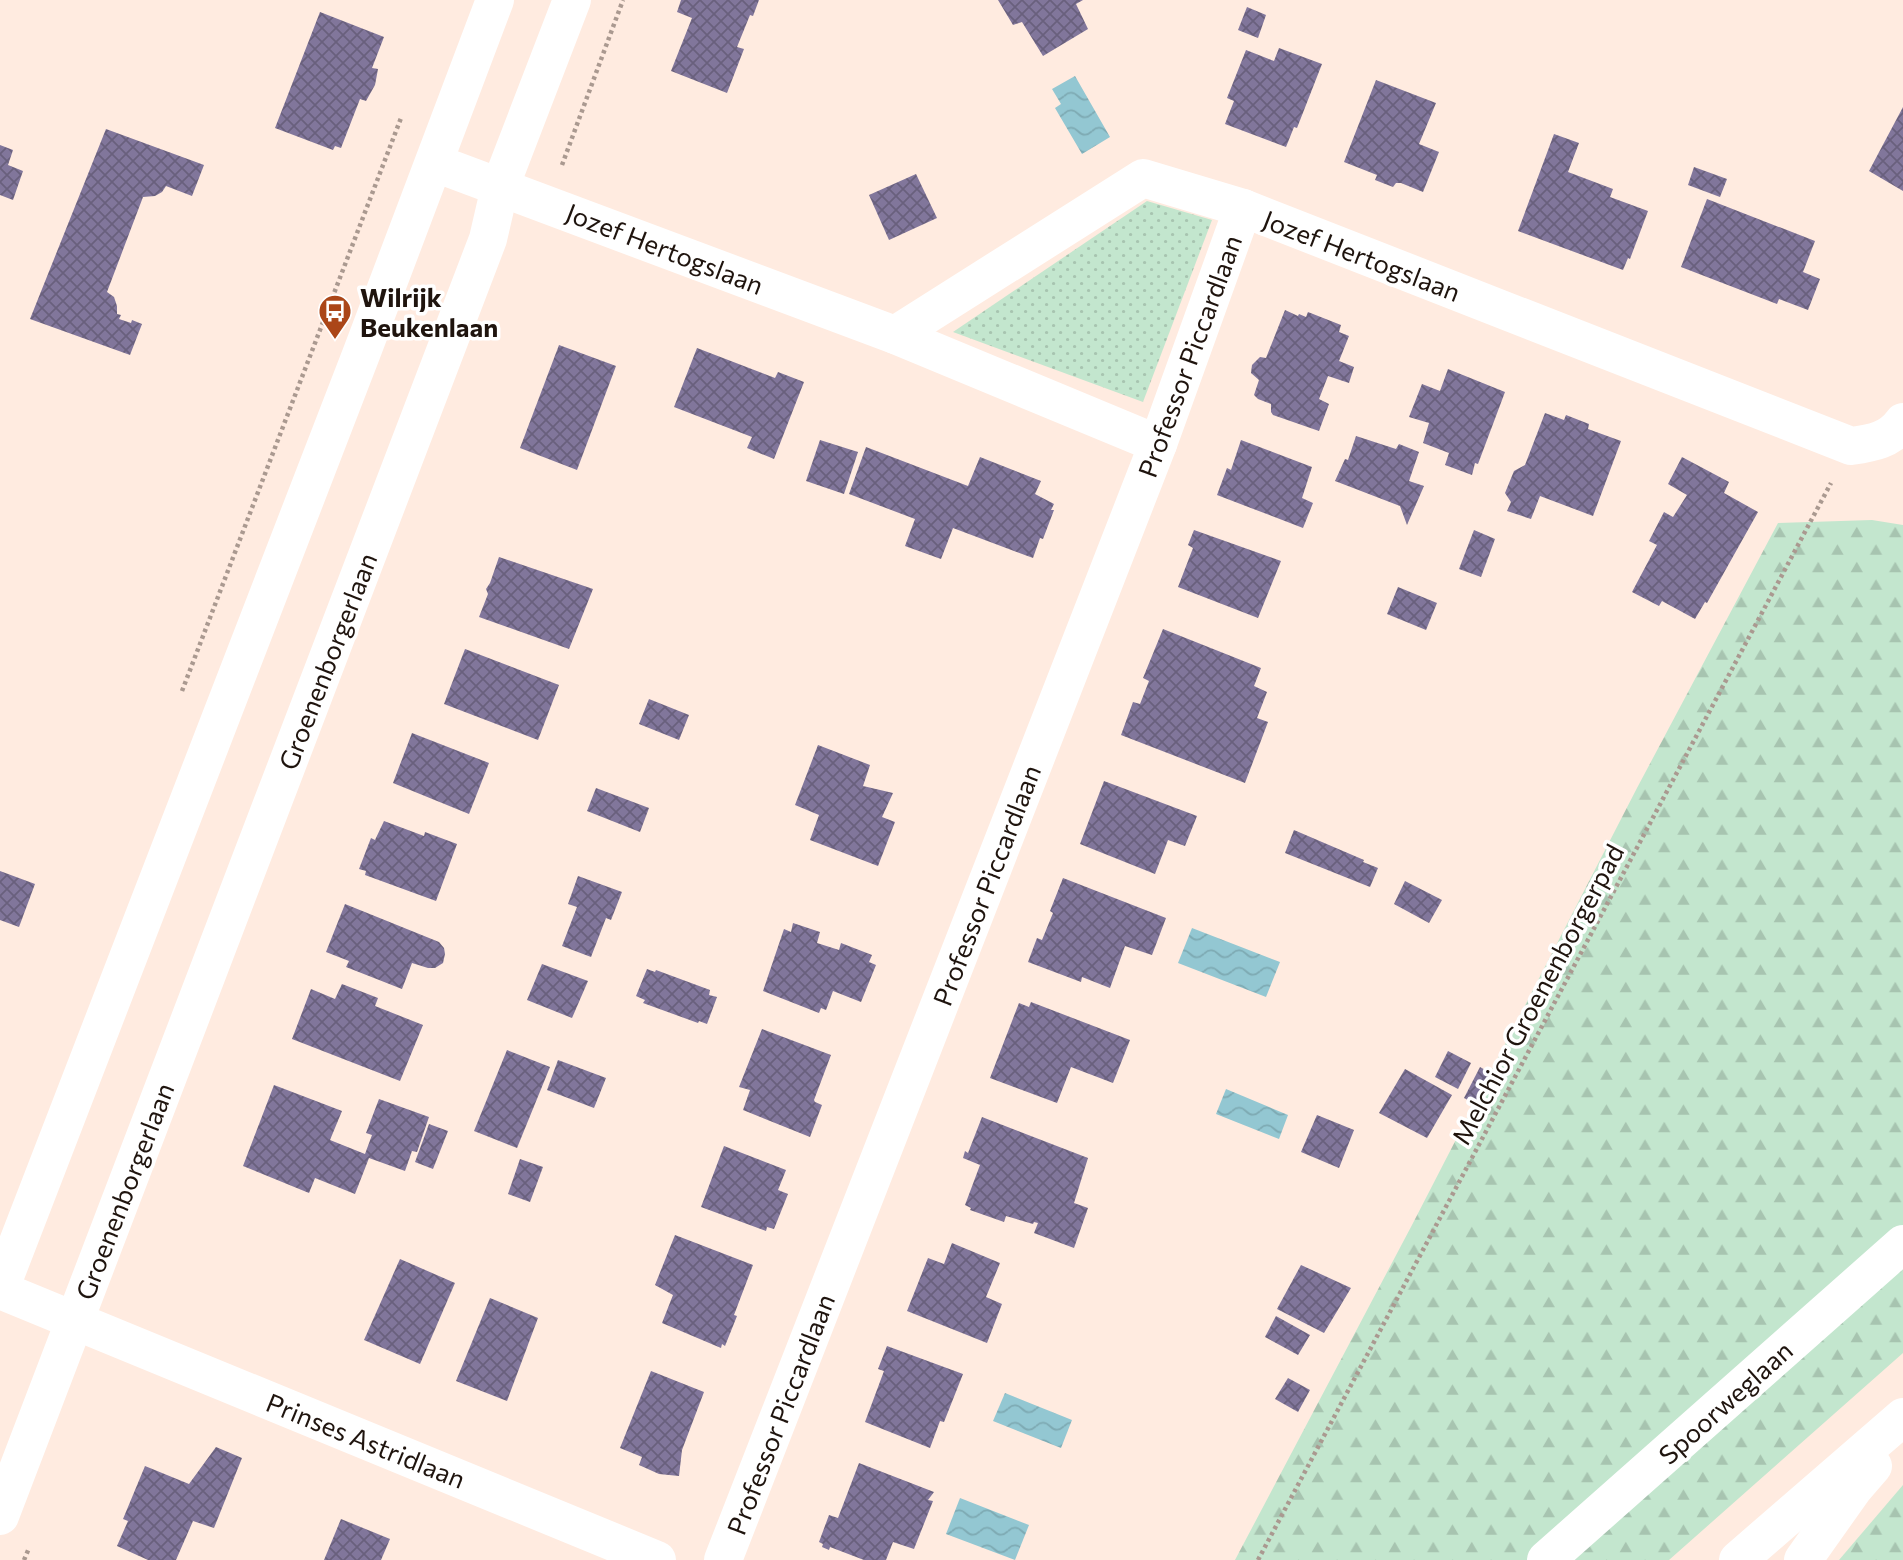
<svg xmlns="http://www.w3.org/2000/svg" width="1903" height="1560" viewBox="0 0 1903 1560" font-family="Commissioner,sans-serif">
  <defs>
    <pattern id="grass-dots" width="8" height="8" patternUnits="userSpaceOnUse" patternTransform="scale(1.75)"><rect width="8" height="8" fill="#c3e6ce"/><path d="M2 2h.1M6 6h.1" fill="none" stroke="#a7c4b0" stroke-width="1.8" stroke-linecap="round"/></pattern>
    <pattern id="forest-firs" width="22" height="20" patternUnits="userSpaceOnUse" patternTransform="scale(1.75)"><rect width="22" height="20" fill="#c3e6ce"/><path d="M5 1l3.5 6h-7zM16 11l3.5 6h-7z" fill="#a7c4b0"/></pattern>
    <pattern id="water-waves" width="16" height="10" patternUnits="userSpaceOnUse" patternTransform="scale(1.75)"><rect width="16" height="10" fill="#93c7d2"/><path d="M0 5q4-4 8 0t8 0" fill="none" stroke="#7eaab3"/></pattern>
    <pattern id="building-cross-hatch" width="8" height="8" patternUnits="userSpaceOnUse" patternTransform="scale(1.75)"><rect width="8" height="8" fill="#81769b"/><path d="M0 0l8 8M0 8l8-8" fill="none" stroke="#69607d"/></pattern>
  </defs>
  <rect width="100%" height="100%" fill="#ffebe0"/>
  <path fill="url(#grass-dots)" d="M1147,201l65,19 -69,182 -190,-70z"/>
  <g fill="url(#forest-firs)">
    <path d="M1872,520l31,5v828l-234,207h-434l177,-335 225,-437 141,-265z"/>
    <path d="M1903,1485v75h-64z"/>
  </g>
  <g fill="url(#water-waves)">
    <path d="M1075,76l35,61 -28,17 -27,-46 6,-4 -9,-15z"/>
    <path d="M1192,928l88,34 -14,35 -88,-34z"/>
    <path d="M1226,1089l62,26 -9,24 -63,-25z"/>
    <path d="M1005,1393l67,27 -11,28 -68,-27z"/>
    <path d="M960,1498l69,27 -14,35 -69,-26z"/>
  </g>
  <g fill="url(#building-cross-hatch)">
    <path d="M681,0h78l-6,16 -3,-1 -13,32 7,2 -17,44 -56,-22 21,-53 -15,-6z"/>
    <path d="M998,0h85l-7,4 12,25 -45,27 -21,-34 -9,3z"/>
    <path d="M1247,7l19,8 -8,23 -20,-8z"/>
    <path d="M320,12l64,25 -12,31 6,1 -3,16 -9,16 -6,-2 -19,49 -6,-2 -2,4 -58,-22z"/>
    <path d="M1279,48l43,16 -25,64 -3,-1 -8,20 -61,-23 9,-23 -7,-3 19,-48 28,11z"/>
    <path d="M1376,80l60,23 -17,41 20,8 -16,40 -22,-9h-5l-3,4 -18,-7 2,-5 -33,-13z"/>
    <path d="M1903,107v84l-34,-20z"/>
    <path d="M106,129l98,36 -12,31 -26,-10 -4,6 -7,4 -12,1 -36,95 7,5 3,9v8l4,1 -2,4 12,4 1,-3 10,4 -12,31 -100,-36z"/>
    <path d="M1554,134l25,9 -11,29 45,17 -3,8 38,14 -18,48 -2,-1 -5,12 -105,-39z"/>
    <path d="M0,145l13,5 -5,15 15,6 -10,29 -13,-5z"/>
    <path d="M1694,167l33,12 -7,18 -32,-12z"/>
    <path d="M916,174l21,44 -48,22 -20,-45z"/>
    <path d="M1707,199l108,42 -12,31 17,7 -12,31 -29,-11 -2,5 -96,-37z"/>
    <path d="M1285,310l13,6 1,-2 7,3 2,-5 33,13 -2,7 10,4 -10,25 15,6 -5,16 -21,-7 -9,23 10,5 -10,27 -46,-16 -2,-3v-8l-13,-5 -4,-4 5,-15 -8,-7 1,-8 8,-8 6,1z"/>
    <path d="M559,345l57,21 -39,104 -57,-22z"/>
    <path d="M697,348l78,30 3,-6 26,10 -30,77 -27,-11 5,-11 -78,-30z"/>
    <path d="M1448,369l57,23 -27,72 -3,-1 -3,12 -27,-10 4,-12 -26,-10 6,-20 -20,-6 13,-33 18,7z"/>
    <path d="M1545,413l19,7 2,-5 23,9 -1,5 33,12 -28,75 -53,-20 -9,23 -24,-8 4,-9 -6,-9 9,-22 11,-6z"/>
    <path d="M1356,436l40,13 3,-5 20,8 -10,29 15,5 -17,39 -7,-19 -65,-25 10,-22 3,1z"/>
    <path d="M820,440l38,12 -14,42 -38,-13z"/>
    <path d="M1241,440l71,27 -10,31 11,5 -10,25 -86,-33 10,-27 4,2z"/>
    <path d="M866,447l102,39 12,-29 61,24 -6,13 19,10 -3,6h3l-11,29 -3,-1 -7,20 -80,-30 -12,31 -36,-13 10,-27 -66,-25z"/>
    <path d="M1682,457l47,25 -5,11 34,19 -51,91 -2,-1 -10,17 -33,-18 -3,5 -27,-14 25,-47 -8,-4 15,-29 9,5 14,-22 -19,-11z"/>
    <path d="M1194,530l87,31 -23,57 -80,-31 15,-39 -5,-3z"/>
    <path d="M1474,530l21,9 -14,38 -22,-8z"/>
    <path d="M499,557l94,32 -24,60 -90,-32 9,-23 -2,-5 4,-6z"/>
    <path d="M1398,587l39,16 -11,27 -39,-16z"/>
    <path d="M1163,629l98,39 -7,18 13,6 -10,26 11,4 -23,61 -124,-48 12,-33 7,2 9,-23 -6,-3z"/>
    <path d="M465,649l94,36 -21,55 -94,-36z"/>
    <path d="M649,699l40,16 -10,25 -40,-16z"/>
    <path d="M412,733l77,30 -20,51 -76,-31z"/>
    <path d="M818,745l52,20 -7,21 30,7 -11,24 13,5 -17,44 -68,-26 9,-25 -24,-10z"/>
    <path d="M1104,781l93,35 -12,30 -17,-6 -13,34 -75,-30z"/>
    <path d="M596,788l53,20 -9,24 -53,-21z"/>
    <path d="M384,821l40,15 1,-4 32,12 -21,57 -71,-26 1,-4 -7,-2 12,-31 4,2z"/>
    <path d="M1294,830l70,30 -1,2 15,6 -8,19 -85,-34z"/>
    <path d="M0,871l35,13 -16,43 -19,-7z"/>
    <path d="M578,876l44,16 -11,28 -5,-2 -15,39 -29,-11 15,-39 -9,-3z"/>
    <path d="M1063,878l103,40 -14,37 -27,-9 -15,42 -28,-11 -1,5 -53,-20 9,-24 5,2 11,-27 -3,-2z"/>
    <path d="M1405,881l37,19 -13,23 -35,-19z"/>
    <path d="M345,904l94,38 5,6 1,6 -2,9 -8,5h-7l-16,-5 -10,26 -56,-22 3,-6 -23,-9z"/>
    <path d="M793,923l27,9 -3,11 22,7 2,-7 31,12 -3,7 7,3 -15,37 -28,-11 -7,19 -5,-2 -2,5 -56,-22 21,-62 7,3z"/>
    <path d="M542,964l46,17 -16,37 -45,-18z"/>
    <path d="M647,969l8,3 1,-2 54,20 -1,5 8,2 -10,27 -8,-3 -1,2 -55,-20 2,-3 -9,-4z"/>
    <path d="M342,984l36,14 -3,8 48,19 -23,56 -108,-42 19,-50 24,10z"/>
    <path d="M1031,1002l99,38 -17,43 -42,-16 -14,36 -67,-25 29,-75 10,4z"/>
    <path d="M762,1029l69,26 -17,45 1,2 7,3 -12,32 -67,-27 7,-20 -11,-3z"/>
    <path d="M507,1050l43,17 -33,81 -43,-17z"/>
    <path d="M1448,1051l23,12 -13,26 -23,-12z"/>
    <path d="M558,1060l48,18 -12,30 -47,-18z"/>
    <path d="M1480,1067l16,9 -17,30 -15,-8z"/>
    <path d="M1405,1069l47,26 -25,43 -48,-25z"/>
    <path d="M274,1085l68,26 -12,29 35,14 7,-19 -6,-2 13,-34 50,18 -12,35 -5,-1 -7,20 -36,-13 -14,36 -40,-16 -6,15 -66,-27z"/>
    <path d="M1317,1115l37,15 -15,38 -38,-16z"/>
    <path d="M982,1117l106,41 -14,45 14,5 -14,40 -40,-15 4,-10 -4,-1 -1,2 -27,-8 -2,6 -34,-12 1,-2 -6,-3 15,-40 -17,-7 2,-7 3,2z"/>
    <path d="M429,1124l19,7 -15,38 -18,-7z"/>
    <path d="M724,1146l62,24 -8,20 10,4 -14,35 -7,-2 -1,4 -65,-24z"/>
    <path d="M520,1159l23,8 -13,35 -22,-8z"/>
    <path d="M675,1235l78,30 -19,50 3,1 -12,30 -3,-2 -1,4 -59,-25 11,-28 -18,-10z"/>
    <path d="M952,1243l48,20 -14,34 16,7 -15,39 -80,-32 21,-53 16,6z"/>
    <path d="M400,1259l55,24 -35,81 -56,-24z"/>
    <path d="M1301,1265l50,23 -27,45 -47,-24z"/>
    <path d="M490,1298l48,20 -31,83 -51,-20z"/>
    <path d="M1276,1316l34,19 -12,20 -33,-18z"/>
    <path d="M887,1346l76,28 -19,48 -4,-1 -10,27 -65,-26 19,-51 -6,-2z"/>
    <path d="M651,1371l53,21 -22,58 -3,26 -20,-2 -20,-9 3,-8 -22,-9z"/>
    <path d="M1288,1378l22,12 -12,22 -23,-13z"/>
    <path d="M216,1447l26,11 -28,70 -21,-7 -17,39h-28l-31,-14 11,-25 -5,-2 22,-53 44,18z"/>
    <path d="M859,1463l75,29 -6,8 5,1 -19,48 -21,-7 -7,18h-22l-34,-13 -1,3 -7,-3 1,-3 -4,-2 10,-27 9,3z"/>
    <path d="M341,1519l49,20 -9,21h-57z"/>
  </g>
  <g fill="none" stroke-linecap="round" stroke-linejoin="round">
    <g stroke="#aa9990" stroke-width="4.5" stroke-dasharray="3.5 3.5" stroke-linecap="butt">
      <path d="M562,165l61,-165"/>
      <path d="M182,691l219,-573"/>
      <path d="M24,1560l5,-12"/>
      <path d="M1258,1560l573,-1077"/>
    </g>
    <g stroke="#fff" stroke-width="38">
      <path d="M435,163l460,172 263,109"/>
      <path d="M895,335l248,-157 100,30 608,238c22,-3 39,-6 52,-24"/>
      <path d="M0,1289l362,-937 133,-352"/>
      <path d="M0,1290l657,270"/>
      <path d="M0,1516l488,-1277 12,-52 72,-187"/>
      <path d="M723,1560l435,-1116 85,-236"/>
      <path d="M1546,1560l357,-316"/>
    </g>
    <g stroke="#fff" stroke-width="38">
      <path d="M1738,1560l165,-143"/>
      <path d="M1803,1560l51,-72 19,-22"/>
    </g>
  </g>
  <defs>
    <symbol id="bus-pin" viewBox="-11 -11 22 30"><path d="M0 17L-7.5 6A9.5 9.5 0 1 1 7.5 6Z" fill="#ab4618" stroke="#fff"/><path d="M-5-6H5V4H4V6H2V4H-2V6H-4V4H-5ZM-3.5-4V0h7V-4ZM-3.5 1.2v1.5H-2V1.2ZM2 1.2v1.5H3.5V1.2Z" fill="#fff"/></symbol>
  </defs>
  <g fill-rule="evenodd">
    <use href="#bus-pin" x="316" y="292" width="38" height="52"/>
  </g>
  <g text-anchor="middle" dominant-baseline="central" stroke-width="7" stroke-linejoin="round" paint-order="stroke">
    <g font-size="26" fill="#1f140e" stroke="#fff">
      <text transform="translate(665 248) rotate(21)">Jozef Hertogslaan</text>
      <text transform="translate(1362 255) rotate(21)">Jozef Hertogslaan</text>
      <text transform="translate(1189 356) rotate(-70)">Professor Piccardlaan</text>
      <text transform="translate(327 661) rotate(-69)">Groenenborgerlaan</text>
      <text transform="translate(986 885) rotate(-69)">Professor Piccardlaan</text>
      <text transform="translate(1537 994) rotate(-62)">Melchior Groenenborgerpad</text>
      <text transform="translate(124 1191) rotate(-69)">Groenenborgerlaan</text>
      <text transform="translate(1725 1402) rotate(-42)">Spoorweglaan</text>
      <text transform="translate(780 1414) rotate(-69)">Professor Piccardlaan</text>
      <text transform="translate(366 1440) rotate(22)">Prinses Astridlaan</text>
    </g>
    <g font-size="26" font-weight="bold" fill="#1f140e" stroke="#fff" text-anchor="start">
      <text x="360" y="296">Wilrijk<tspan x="360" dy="30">Beukenlaan</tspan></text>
    </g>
  </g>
</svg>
